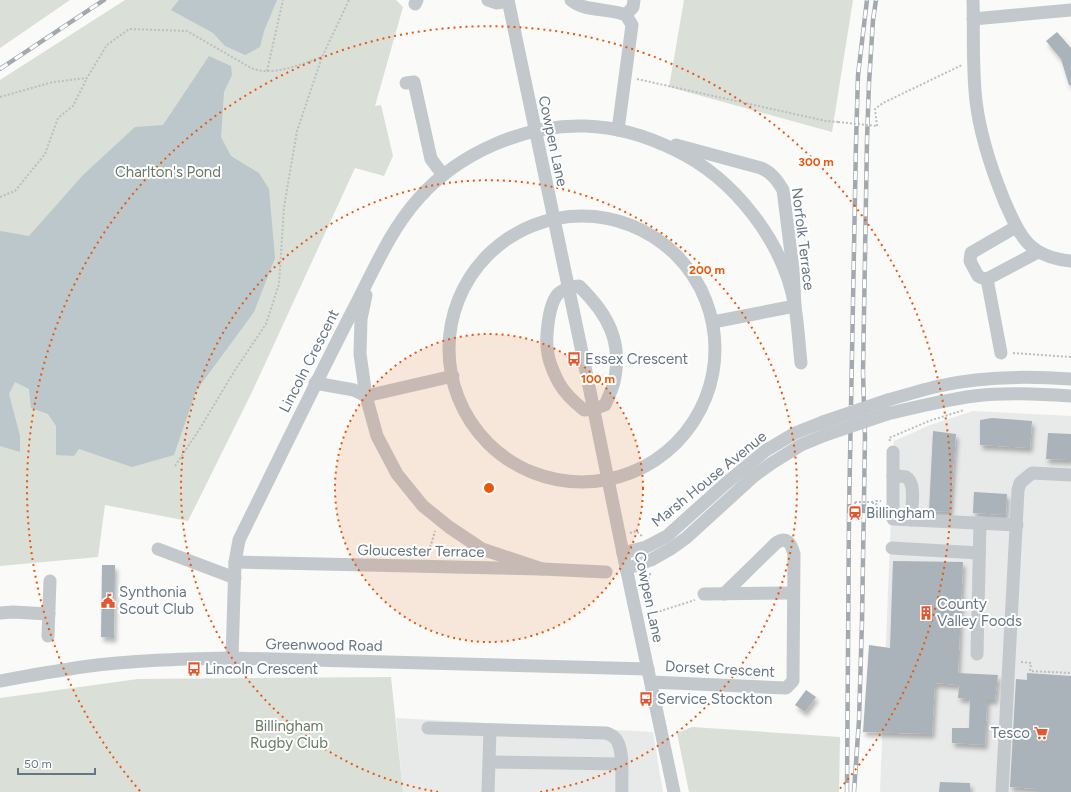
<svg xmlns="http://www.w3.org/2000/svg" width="1071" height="792" viewBox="0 0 1071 792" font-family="Figtree,sans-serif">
  <defs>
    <filter id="shadow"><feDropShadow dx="2.5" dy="4.5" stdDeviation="2" flood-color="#0004"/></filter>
  </defs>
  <rect width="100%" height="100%" fill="#fafaf8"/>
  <g fill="#e8e9e9">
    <path d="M973,411l98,5v376h-191l14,-351 36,-16z"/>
    <path d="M396,718l257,14 10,60h-260z"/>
  </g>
  <g fill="#dadfd7">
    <path d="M0,0h70l-70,48z"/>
    <path d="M125,0h271l7,7 -28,99 6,-1 12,51 -9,20 -29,-8 -103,224 -64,129 -83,-16 -7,52 -98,9v-486z"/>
    <path d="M684,0h169l-21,132 -163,-45z"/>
    <path d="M391,677l12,115h-403v-94l138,-19z"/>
    <path d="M692,727l148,10 -1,55h-150l-12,-59z"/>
  </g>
  <g fill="#bbc7cb">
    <path d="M179,0h98l-13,31 -4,16 -15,8 -20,-9 -12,-13 -42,-23z"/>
    <path d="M209,56l22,10 1,9 -8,17 -3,45 10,19 28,17 10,16 6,69 -21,54 -58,79 -22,64 -42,12 -53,-18 -5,7 -18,-1v-29l-8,-12 -17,-6 -2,-19 -14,-7 -6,12 11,42v16l-20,-6v-215l29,5 54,-61 52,-48 28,-2z"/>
  </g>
  <g fill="#aab3b9" filter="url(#shadow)">
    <path d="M1057,32l14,16v37h-2l-8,-26 -15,-18z"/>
    <path d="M992,418l40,3 -2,27 -50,-3v-25z"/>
    <path d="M933,431l23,3 -6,78 -21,-1z"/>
    <path d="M1048,433l23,1v26l-25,-1z"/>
    <path d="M974,492l33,2 -1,21 -33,-2z"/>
    <path d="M893,561l70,1 -5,111 40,2 -3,25h-8l-2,45 -33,-2v-15h17l1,-29 -12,-1 1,-13 -24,-2 -3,51 -69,-2 6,-87 21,3z"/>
    <path d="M102,565h13l-1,73 -13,-1z"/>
    <path d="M1027,673l44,3v116h-33v-3l-28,-2 6,-108 11,1z"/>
    <path d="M806,690l10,7 -11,15 -10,-7z"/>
    <path d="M940,782l30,1v9h-31z"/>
  </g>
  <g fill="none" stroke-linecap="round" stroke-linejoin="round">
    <g stroke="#bbbfc2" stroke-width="2" stroke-dasharray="2 2" stroke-linecap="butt">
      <path d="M267,71l16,-71"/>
      <path d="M637,79l189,42 12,1"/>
      <path d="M0,97l53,-15 34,-4 20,-33 22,-16 58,2 64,37c22,9 50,-4 71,-11"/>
      <path d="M877,126l-2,-17 8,-6 79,-38"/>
      <path d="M0,197l15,-6 30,-37 13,-36 15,-12 14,-28"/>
      <path d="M1013,353l58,4"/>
      <path d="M890,441l-1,-3 40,-17 35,-11"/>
      <path d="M175,466l24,-36 36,-60 31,-46 13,-40 5,-77 13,-76 25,-74 27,-57"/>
      <path d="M855,502v7"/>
      <path d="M873,502v10l4,-1 -1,-10h5"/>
      <path d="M630,533l6,-2 6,5"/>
      <path d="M428,555l7,-24"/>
      <path d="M641,587l4,-1 6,-14"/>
      <path d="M648,615l47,-15"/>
      <path d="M1021,662l10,1 -1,8 41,2"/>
    </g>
    <g stroke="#c3c8cc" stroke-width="13">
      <path d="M488,0l9,3 11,-2"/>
      <path d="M508,0l75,357 40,196 51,239"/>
      <path d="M571,0c13,12 39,8 55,15"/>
      <path d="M973,0c1,33 -1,67 3,101 4,34 15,67 28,99 16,36 24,57 67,61"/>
      <path d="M415,4l2,-4"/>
      <path d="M626,15l7,-8 1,-7"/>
      <path d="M973,19l98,-9"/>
      <path d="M406,83l8,-1 17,77 12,16"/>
      <path d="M618,130l14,-105 -6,-10"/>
      <path d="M676,145l85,23c11,5 16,12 22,22l10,79 2,37 -82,16"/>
      <circle cx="582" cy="349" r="133"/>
      <path d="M1016,227l-45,26 -1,8 8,15 4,2 5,1 51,-27"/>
      <path d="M987,279l14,74"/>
      <path d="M579,286c29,28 44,56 35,96 -2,8 -6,16 -9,23l-11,4 -10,1c-10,-8 -19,-16 -25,-27 -4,-7 -10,-21 -11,-29 -3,-14 0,-51 11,-61 6,-5 13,-6 20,-7z"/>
      <path d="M366,295l-5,24 -1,35 6,42 11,40 20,38 26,32 26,21 33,22 60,20"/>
      <path d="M315,383l39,7 12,6 87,-20"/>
      <path d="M888,400c17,-5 34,-10 51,-14 43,-10 88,-10 132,-7"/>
      <path d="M887,414c29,-7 57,-14 87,-18 31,-4 65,-2 97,0"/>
      <path d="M893,452v67l124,6"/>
      <path d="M893,476c4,0 9,0 13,1 11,6 5,32 5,43"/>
      <path d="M892,548l87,5"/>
      <path d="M158,549l77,29"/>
      <path d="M623,553l23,-6 21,-11 58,-52 40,-33 30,-18 28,-11"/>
      <path d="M235,562l307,7 64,3"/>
      <path d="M626,569l25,-9 21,-12 14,-10 68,-62 18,-13 29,-18 24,-10"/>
      <path d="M704,594l89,-1"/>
      <path d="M0,613l13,-1 36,2"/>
      <path d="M48,636l2,-55"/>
      <path d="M977,654l3,-131"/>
      <path d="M232,658l3,-96 4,-22c38,-77 75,-154 114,-230 20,-38 37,-80 66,-112 40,-45 106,-74 166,-72 31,1 62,10 90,24 59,28 109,92 120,157 3,18 4,37 6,56"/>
      <path d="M0,681c27,-5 55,-10 82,-14 50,-7 100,-8 150,-9l416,11"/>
      <path d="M651,682l135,6 7,-7 1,-127c-3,-11 -7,-18 -18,-11l-52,51"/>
      <path d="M428,728l178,5c3,1 7,3 9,5 10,10 6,40 7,54"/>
      <path d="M489,762l132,2"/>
      <path d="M488,792l2,-62"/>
      <path d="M1002,792l16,-302 2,-7 12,-10 39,2"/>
    </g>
    <defs>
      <g id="rail">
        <path d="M0,69l104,-69"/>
        <path d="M847,792l2,-280 7,-369 2,-68 9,-75"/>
        <path d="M854,792l5,-72 3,-99 3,-184 -2,-65 4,-232 2,-57 4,-63 3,-20"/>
      </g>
    </defs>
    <use href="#rail" stroke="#a2aab0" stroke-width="4.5"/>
    <use href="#rail" stroke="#fff" stroke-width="3" stroke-dasharray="9" stroke-linecap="butt"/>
    <g stroke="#bbbfc2" stroke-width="2" stroke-dasharray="2 2" stroke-linecap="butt">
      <path d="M838,122l39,4"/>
      <path d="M855,502h18"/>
    </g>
    <g stroke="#c3c8cc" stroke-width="13">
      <path d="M823,422l65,-22"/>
      <path d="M825,435l62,-21"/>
    </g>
  </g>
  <circle cx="489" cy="488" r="154" fill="#e8590c" fill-opacity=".12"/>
  <g fill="none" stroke="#e8590c" stroke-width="2" stroke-dasharray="2 4">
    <circle cx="489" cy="488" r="154"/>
    <path d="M438 792A308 308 0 1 1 540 792"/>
    <path d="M140 791A462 462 0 1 1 838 791"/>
  </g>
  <defs>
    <symbol id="bus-bare" viewBox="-9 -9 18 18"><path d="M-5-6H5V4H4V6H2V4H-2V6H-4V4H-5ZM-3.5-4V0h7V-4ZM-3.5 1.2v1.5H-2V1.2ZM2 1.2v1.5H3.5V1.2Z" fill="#e4572e" stroke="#fff" stroke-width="2.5" paint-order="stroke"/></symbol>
    <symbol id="station-bare" viewBox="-9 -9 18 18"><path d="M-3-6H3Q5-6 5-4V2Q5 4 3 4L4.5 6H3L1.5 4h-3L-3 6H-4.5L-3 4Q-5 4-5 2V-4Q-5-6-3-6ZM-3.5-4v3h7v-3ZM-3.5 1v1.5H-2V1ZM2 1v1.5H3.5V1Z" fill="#e4572e" stroke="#fff" stroke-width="2.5" paint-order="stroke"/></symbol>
    <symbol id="civic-bare" viewBox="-9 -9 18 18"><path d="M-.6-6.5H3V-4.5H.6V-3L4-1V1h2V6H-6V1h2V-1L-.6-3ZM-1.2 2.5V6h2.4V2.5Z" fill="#e4572e" stroke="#fff" stroke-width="2.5" paint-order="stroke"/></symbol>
    <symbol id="building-bare" viewBox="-9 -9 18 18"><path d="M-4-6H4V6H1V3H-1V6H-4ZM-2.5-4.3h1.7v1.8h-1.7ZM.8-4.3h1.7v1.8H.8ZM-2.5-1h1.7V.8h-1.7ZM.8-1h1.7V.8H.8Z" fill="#e4572e" stroke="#fff" stroke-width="2.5" paint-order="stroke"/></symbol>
    <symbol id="supermarket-bare" viewBox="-9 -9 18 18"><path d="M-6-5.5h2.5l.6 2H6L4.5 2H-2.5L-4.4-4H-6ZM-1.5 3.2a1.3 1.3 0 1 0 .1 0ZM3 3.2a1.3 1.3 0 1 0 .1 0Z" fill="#e4572e" stroke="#fff" stroke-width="2.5" paint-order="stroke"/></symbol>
  </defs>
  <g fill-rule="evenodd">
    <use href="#bus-bare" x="564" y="349" width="20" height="20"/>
    <use href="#station-bare" x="845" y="503" width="20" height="20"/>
    <use href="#civic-bare" x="98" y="591" width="20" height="20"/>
    <use href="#building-bare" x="916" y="603" width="20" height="20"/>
    <use href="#bus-bare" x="184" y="659" width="20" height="20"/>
    <use href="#bus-bare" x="636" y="689" width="20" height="20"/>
    <use href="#supermarket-bare" x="1031" y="723" width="20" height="20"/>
  </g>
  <g text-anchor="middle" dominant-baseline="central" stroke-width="4" stroke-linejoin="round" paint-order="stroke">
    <g font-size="15" fill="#657683" stroke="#fff">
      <text transform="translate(553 141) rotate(78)">Cowpen Lane</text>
      <text transform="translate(803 239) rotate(83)">Norfolk Terrace</text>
      <text transform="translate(309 361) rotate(-63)">Lincoln Crescent</text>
      <text transform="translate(709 479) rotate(-39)">Marsh House Avenue</text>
      <text transform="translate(421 551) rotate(1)">Gloucester Terrace</text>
      <text transform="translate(649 597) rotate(78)">Cowpen Lane</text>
      <text transform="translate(324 645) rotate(1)">Greenwood Road</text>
      <text transform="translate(720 669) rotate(3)">Dorset Crescent</text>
    </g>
    <g font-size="15" fill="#687a64" stroke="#fff">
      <text x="168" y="172">Charlton's Pond</text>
      <text x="289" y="726">Billingham<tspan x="289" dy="17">Rugby Club</tspan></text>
    </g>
    <g font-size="15" fill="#657683" stroke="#fff" text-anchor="start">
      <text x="585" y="359">Essex Crescent</text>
      <text x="866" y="513">Billingham</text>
      <text x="119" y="592">Synthonia<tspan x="119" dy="17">Scout Club</tspan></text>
      <text x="937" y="604">County<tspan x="937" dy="17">Valley Foods</tspan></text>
      <text x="205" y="669">Lincoln Crescent</text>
      <text x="657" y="699">Service Stockton</text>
      <text x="1030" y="733" text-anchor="end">Tesco</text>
    </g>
  </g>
  <circle cx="489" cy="488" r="6" fill="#e8590c" stroke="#fff" stroke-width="2"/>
  <g font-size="12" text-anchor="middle" font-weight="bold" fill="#e8590c" stroke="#fff" stroke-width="4" stroke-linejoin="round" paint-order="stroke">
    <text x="816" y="166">300 m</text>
    <text x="707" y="274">200 m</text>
    <text x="598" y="383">100 m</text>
  </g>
  <path d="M18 768v6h77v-6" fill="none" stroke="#657683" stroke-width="2"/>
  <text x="24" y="768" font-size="12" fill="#657683" stroke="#ffffff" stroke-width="3" paint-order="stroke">50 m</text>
</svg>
